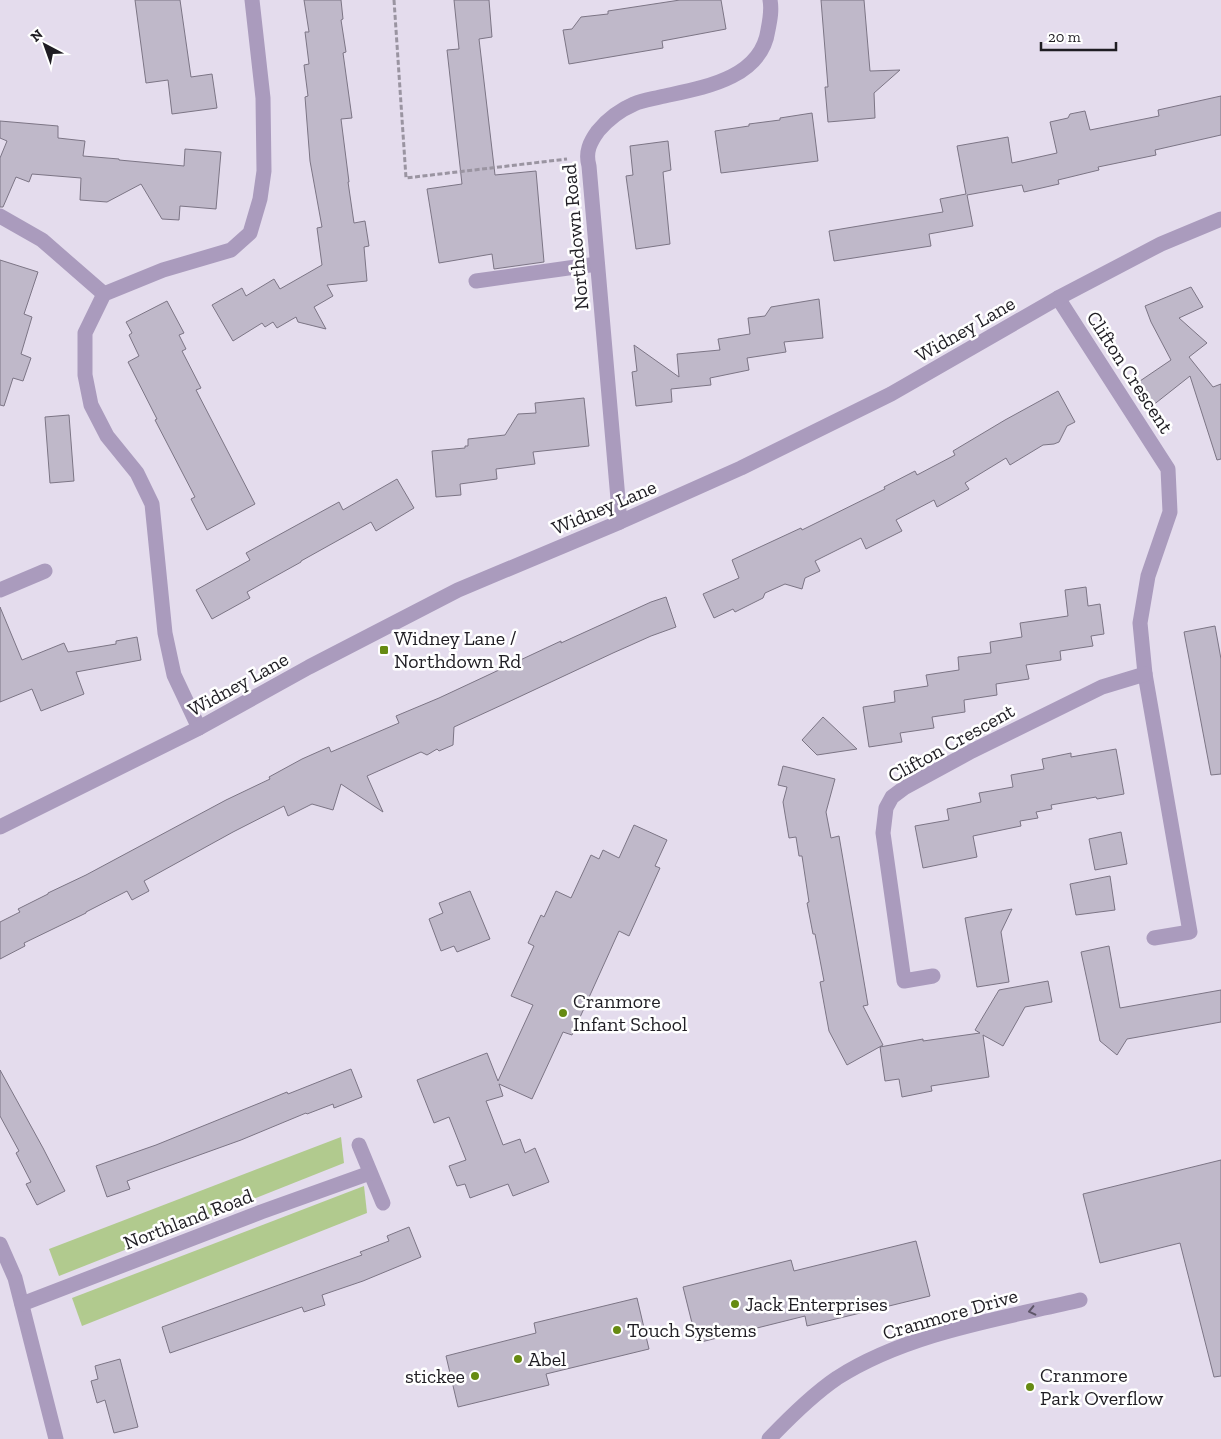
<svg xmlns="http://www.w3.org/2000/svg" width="1221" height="1439" viewBox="0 0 1221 1439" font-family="'Zilla Slab',serif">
  <rect width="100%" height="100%" fill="#e4dced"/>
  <g fill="#b1ca8e">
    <path d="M341,1137l3,26 -285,113 -10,-27z"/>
    <path d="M364,1186l3,27 -285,113 -10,-28z"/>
  </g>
  <g fill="#bfb8c9" stroke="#7c7585">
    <path d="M135,0h45l11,77 21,-3 5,34 -45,6 -4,-34 -22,3z"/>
    <path d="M304,0h37l2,19 -2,1 5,32 -3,1 9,65 -11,1 8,63h-1l6,41 11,-2 4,25 -5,1 3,34 -40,4 6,11 -19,11 12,22 -28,-7 -2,-5 -19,11 -4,-6 -8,5 -3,-4 -29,18 -21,-36 30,-17 4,8 28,-17 6,10 42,-24 -5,-37 5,-1 -12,-66 -5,-64 3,-1 -4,-31 5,-1 -4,-32h4z"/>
    <path d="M454,0h35l3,37 -13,2 16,136 41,-4 8,91 -50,7 -2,-15 -53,9 -12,-74 35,-5 -15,-134 12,-1z"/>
    <path d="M680,0h41l5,29 -64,12 1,7 -94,16 -6,-34 9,-1 9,-12 27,-3v-3z"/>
    <path d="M821,0h43l6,71 30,-1 -26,23 1,25 -47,4 -3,-35h3z"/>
    <path d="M1221,96v39l-66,15 1,5 -58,12 1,3 -41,10 1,4 -35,8 -2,-7 -55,10 6,31 -44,8 2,12 -97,15 -5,-30 114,-19 -3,-13 26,-5 -9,-48 51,-9 4,26 45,-10 -7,-31 18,-4 2,-4 15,-3 5,19 69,-14 -1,-6z"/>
    <path d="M812,113l6,48 -97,12 -6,-42 34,-5v-2l31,-4v-2z"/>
    <path d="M0,121l58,5v12l27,3 -2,15 36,3v1l65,6 1,-17 36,3 -5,57 -36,-3 -1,14 -17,-1 -21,-35 -34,18 -27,-2 1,-22 -49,-4 -3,8 -13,-5 -13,30h-3v-49l7,-17 -7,-3z"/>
    <path d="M668,141l3,29 -8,2 7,72 -34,5 -10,-73 7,-1 -3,-29z"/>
    <path d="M0,260l38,12 -14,42 8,3 -11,37 10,4 -8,23 -10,-3 -9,28 -4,-1z"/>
    <path d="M1191,287l12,20 -24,11 28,25 -18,14 24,30 8,-3v75l-4,1 -27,-84 -38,30 -15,-23 34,-23 -20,-38 -6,-16z"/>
    <path d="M819,299l4,39 -39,4 2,10 -39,6 2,12 -39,8 1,7 -40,4 1,13 -36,4 -4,-34 5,-1 -3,-26 45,32 -2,-23 43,-4 -2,-11 32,-5 -2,-16 17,-2 6,-9z"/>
    <path d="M167,301l17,32 -5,2 7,14 -4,2 19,37 -5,2 59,114 -48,26 -16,-31 4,-2 -40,-77 2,-1 -29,-57 11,-6 -10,-21 3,-2 -6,-11z"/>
    <path d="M1058,391l17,31 -8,4 -8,16 -5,2 -11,1 -33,20 -4,-7 -41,25 4,6 -32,18 -3,-7 -38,20 6,11 -36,18 -5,-11 -46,23 5,10 -15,7 -3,11 -17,-5 -20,9 -2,5 -28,14 -2,-3 -19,9 -11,-24 36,-16 -7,-18 69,-32 1,2 83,-41 -1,-2 31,-16 2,4 38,-20 -2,-4 52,-31z"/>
    <path d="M584,398l5,48 -56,6 2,12 -39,5 1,10 -37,5 1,11 -25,2 -4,-46 33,-3v-2h3v-7l37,-4 13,-21 18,-1 -1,-10z"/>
    <path d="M69,415l5,66 -24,2 -5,-66z"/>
    <path d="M397,479l17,29 -38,23 -5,-9 -70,39v1l-54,30 3,6 -38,21 -16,-29 54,-30 -4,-7 93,-51 4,8z"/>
    <path d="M1086,587l2,19 12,-2 4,30 -13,2 2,10 -33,5 1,9 -35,5 3,14 -33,5 1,11 -33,5 1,12 -33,5 2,11 -34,5 2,9 -33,5 -6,-40 32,-5 -1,-11 34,-5 -2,-11 33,-5 -1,-13 33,-4 -1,-11 32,-5 -2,-14 48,-7 -3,-26z"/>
    <path d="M666,597l10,30 -25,9 -38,17 -109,51 -50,23 -1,18 -14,6 -2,-2 -10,6 -6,-3 -54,24 16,36 -42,-28 -8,26 -21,-6 -24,12 -4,-10 -51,26 -89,49 5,10 -17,9 -5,-9 -41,21v1l-62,30 1,3 -25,13v-37l20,-10 -2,-3 30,-15v-1l38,-18 140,-75 44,-21 -1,-2 33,-18 27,-12 2,5 68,-29 -3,-7 43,-18 122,-57v2l90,-41z"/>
    <path d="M0,607l22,53 42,-17 4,9 48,-8v-3l21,-4 4,23 -65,12 8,22 -43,17 -9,-22 -32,13z"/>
    <path d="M1215,626l6,33v115l-10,1 -27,-143z"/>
    <path d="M823,717l34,32 -40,6 -15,-15z"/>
    <path d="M1116,749l8,45 -27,5 -1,-2 -45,8 1,4 -16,3 2,6 -18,3 1,5 -48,10 4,21 -54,11 -8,-42 34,-6 -2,-11 34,-7 -2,-9 34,-6 -2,-12 33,-6 -2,-10 29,-6v4z"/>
    <path d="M783,766l52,13 -9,33 5,26 8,-2 29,169 -5,1 20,39 -36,20 -18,-34 -9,-49 4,-1 -9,-47h-2l-6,-31 2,-1 -7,-46h-3l-3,-19 -7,1 -6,-36 4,-15 -9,-2z"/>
    <path d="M634,825l33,15 -12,26 5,2 -31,68 -10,-5 -47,104 -9,-3 -31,67 -33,-15 4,12 -17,5 17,44 17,-6 5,14 10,-5 14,34 -36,14 -5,-12 -38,14 -5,-14 -8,2 -8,-20 17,-6 -17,-43 -15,6 -17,-43 70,-27 11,28 35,-76 -22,-9 23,-50 -6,-3 13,-28 3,2 12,-26 15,7 20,-43 8,4 4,-9 16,8z"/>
    <path d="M1121,832l6,32 -32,6 -6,-31z"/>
    <path d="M1110,876l5,34 -39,5 -6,-31z"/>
    <path d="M470,891l20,48 -33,13 -3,-6 -13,5 -12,-32 14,-6 -4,-10z"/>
    <path d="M1012,909l-11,23 8,50 -32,5 -12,-69z"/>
    <path d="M1109,946l11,62 101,-18v32l-94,17 -10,16 -17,-14 -19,-89z"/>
    <path d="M1048,981l4,21 -27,5 -22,39 -20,-11 6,42 -58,9 1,5 -30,6 -3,-18 -14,2 -5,-34 43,-8v2l57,-8 -5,-3 24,-40z"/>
    <path d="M351,1069l11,28 -28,11 -1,-4 -26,10 -1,-1 -65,27 -114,41 3,8 -23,8 -11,-31 60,-21 131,-53 1,2z"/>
    <path d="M0,1070l43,78 22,43 -28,14 -11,-21 5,-2 -15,-29 3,-2 -19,-35z"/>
    <path d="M1221,1160v216l-7,1 -34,-134 -80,20 -17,-69z"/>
    <path d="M409,1227l12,30 -58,24 -41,14 3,10 -21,7 -2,-5 -132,46 -8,-26 200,-72 -2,-3 29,-11 -2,-5z"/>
    <path d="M916,1241l14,55 -123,30 -2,-10 -108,27 -14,-56 108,-27 3,11z"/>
    <path d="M637,1298l12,51 -103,25 3,11 -91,22 -12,-51 90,-23 -2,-10z"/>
    <path d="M120,1359l18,68 -24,6 -9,-33 -8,3 -6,-22 7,-2 -3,-13z"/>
  </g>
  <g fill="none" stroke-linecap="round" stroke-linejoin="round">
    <path stroke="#9a94a1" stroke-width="3" stroke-dasharray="5 2.5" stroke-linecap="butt" d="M394,0l12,178 161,-19"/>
    <g stroke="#aa9bbd" stroke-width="15">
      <path d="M0,216l42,24 62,54"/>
      <path d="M476,281l121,-17"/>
      <path d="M1058,298l110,171 2,43 -22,64 -8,47 5,51 45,258 -36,6"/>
      <path d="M620,522l-31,-356c-4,-14 1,-24 9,-35 10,-12 22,-21 36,-27 8,-4 18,-5 26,-7 40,-9 101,-17 108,-67 2,-10 4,-20 2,-30"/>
      <path d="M0,590l45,-19"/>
      <path d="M199,728l-25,-53 -9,-42 -13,-129 -15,-31 -30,-37 -16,-31 -6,-30v-42l19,-39 59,-24 68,-20 19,-17 10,-34 4,-28 -1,-73 -11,-98"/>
      <path d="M0,827l199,-99 110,-61 149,-77 162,-68 121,-54 150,-74 167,-96 103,-54 60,-25"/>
      <path d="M933,976l-29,5 -21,-148 3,-25 6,-11 12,-9 68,-37 130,-64 43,-13"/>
      <path d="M359,1145l24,58"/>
      <path d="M0,1244l15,34 41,161"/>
      <path d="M22,1304l239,-92 109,-39"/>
      <path d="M769,1439c21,-22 43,-44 68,-61 70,-45 163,-59 243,-78"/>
    </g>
  </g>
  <defs><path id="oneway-chevron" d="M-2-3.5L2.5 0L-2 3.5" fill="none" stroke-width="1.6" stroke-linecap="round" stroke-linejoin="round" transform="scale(1.25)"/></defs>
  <use stroke="#5e5668" href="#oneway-chevron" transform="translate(1032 1311) rotate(167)"/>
  <g fill="#668a12" stroke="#fff" stroke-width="2">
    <rect x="379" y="645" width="10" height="10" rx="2.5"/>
    <circle cx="563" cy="1013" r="5"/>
    <circle cx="735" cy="1304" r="5"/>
    <circle cx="617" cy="1330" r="5"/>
    <circle cx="518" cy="1359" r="5"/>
    <circle cx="475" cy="1376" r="5"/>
    <circle cx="1030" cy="1387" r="5"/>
  </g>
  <g text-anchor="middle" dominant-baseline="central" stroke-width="5" stroke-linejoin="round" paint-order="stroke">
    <g font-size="20" fill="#1f1d23" stroke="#fff">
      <text transform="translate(575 237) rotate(-95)">Northdown Road</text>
      <text transform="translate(965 329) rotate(-30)">Widney Lane</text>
      <text transform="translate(1130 372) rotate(57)">Clifton Crescent</text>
      <text transform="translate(604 507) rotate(-23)">Widney Lane</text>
      <text transform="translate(238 684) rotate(-29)">Widney Lane</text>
      <text transform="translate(951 743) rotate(-29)">Clifton Crescent</text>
      <text transform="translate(188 1219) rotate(-21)">Northland Road</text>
      <text transform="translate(950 1314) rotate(-16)">Cranmore Drive</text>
    </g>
    <g font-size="20" fill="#1f1d23" stroke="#fff" text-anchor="start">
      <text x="394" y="638">Widney Lane /<tspan x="394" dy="23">Northdown Rd</tspan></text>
      <text x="573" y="1001">Cranmore<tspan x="573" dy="23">Infant School</tspan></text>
      <text x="745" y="1304">Jack Enterprises</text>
      <text x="627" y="1330">Touch Systems</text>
      <text x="528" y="1359">Abel</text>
      <text x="1040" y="1375">Cranmore<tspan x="1040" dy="23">Park Overflow</tspan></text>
      <text x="465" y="1376" text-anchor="end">stickee</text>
    </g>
  </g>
  <g transform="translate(45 45) rotate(319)" stroke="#ffffff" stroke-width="4" paint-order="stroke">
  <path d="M0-4L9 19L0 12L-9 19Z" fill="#1f1d23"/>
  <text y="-8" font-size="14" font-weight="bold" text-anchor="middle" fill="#1f1d23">N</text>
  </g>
  <path d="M1041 42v8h75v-8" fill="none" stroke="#1f1d23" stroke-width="2.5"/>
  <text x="1048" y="42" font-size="15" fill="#1f1d23" stroke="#ffffff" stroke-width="4" paint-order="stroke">20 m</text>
</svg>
